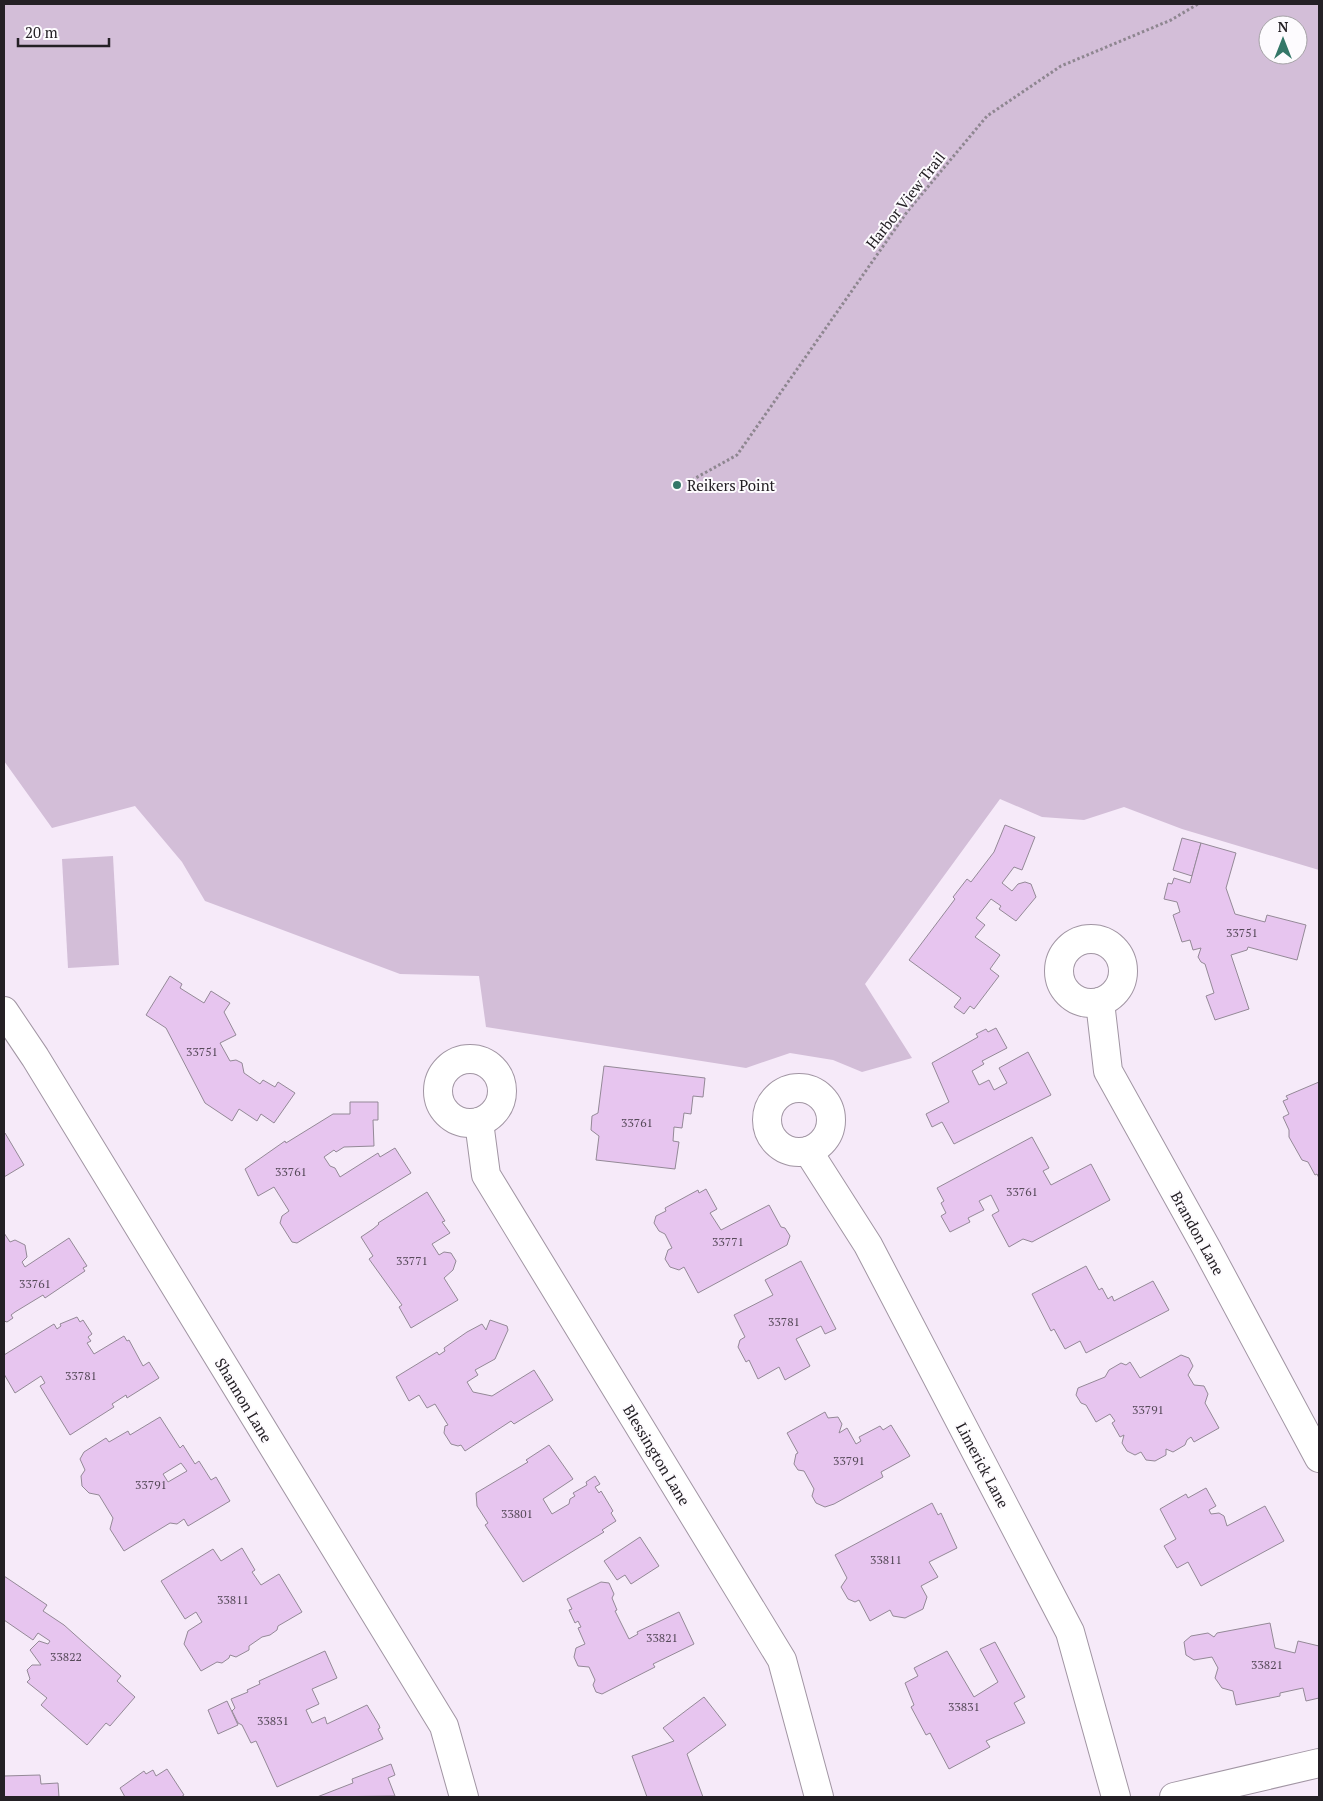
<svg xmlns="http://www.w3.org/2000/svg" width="1323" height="1801" viewBox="0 0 1323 1801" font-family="'PT Serif',serif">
  <rect width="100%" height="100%" fill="#f6eaf9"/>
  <g fill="#d3bed8" fill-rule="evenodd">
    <path d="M4,4h1315v866l-137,-41 -58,-22 -40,13 -42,-3 -42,-18 -135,185 47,74 -50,14 -29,-12 -43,-7 -44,15 -260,-41 -7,-51 -79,-2 -195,-73 -23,-39 -47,-56 -83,22 -48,-67zM1268,25h30v30h-30z"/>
    <path d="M113,856l6,109 -51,3 -6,-109z"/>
  </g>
  <g fill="#e7c5ef" stroke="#948997" fill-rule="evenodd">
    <path d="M1005,825l30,12 -13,33 -8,-3 -12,16 10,8 6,-7 7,-2 6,2 5,13 -20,24 -17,-12 2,-3 -10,-7 -15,19 9,7 -10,12 25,18 -10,14 9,7 -25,33 -4,-3 -6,8 -10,-7 7,-9 -52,-38 46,-61 -2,-2 14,-18 4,3 23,-30z"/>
    <path d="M1182,838l19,5 -9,33 -19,-6z"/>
    <path d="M1201,843l35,10 -10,35 9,26 30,8 2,-7 39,10 -9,35 -49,-13 -1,3 -16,5 18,54 -34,11 -9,-24 8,-3 -9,-29 -4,-2 -3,-5 3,-9 -8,2 -3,-10 -8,2 -9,-27 7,-3 -3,-10 -13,-3 4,-16 4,1 2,-6 16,5z"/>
    <path d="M170,976l12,8 -2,4 24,15 7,-12 19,12 -6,9 12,23 -16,8 10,18 6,-1 6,3 2,10 16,11 3,-4 12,7 3,-5 17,11 -21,30 -13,-9 -4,7 -18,-12 -7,12 -27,-18 -39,-75 -20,-13z"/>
    <path d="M996,1028l11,20 -25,13 2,3 -12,7 7,14 10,-5 5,10 13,-7 -8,-15 29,-16 23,43 -97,49 -12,-22 -10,5 -6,-13 23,-12 -17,-39 46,-26 -2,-3 10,-5 2,3z"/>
    <path d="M604,1066l101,12 -2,19 -10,-1 -2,18 -7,-1 -2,15 -8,-1 -1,14 6,1 -4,27 -79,-9 3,-24 -8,-6 1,-14 6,-3z"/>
    <path d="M1319,1082v96l-2,-4 -2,1 -7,-13 -6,-2 -13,-23v-7l-6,-13 6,-3 -6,-13 5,-2 -2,-3z"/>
    <path d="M350,1102h28v18h-5l1,26 -30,1 -8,5 -2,-2 -10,7 6,9 5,2 5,9 38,-24 2,4 15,-9 16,25 -114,70 -5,-1 -12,-19 2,-7 7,-5 -15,-24 -16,9 -13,-27 40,-28 1,2 47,-29h17z"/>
    <path d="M5,1133l19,32 -20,12v-43z"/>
    <path d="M1032,1137l17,31 -6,3 8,14 40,-21 19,36 -78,42 -9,-3 -14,8 -17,-32 7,-4 -8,-16 -12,6 5,9 -16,8 2,4 -20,10 -9,-16 5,-3 -5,-10 3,-2 -7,-13z"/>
    <path d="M706,1189l11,20 -7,4 11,17 48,-25 12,22 4,1 5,8 -3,9 -89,48 -14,-26 -5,3 -9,-3 -5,-8 3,-9 4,-2 -7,-14 -6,-3 -5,-8 2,-7 10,-5 -1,-3 33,-18 1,3z"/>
    <path d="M427,1192l18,29 -3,1 8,11 -18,11 7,11 5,-3 7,1 5,8 -3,9 -9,8 14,22 -47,28 -12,-21 3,-2 -33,-46 4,-3 -12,-19 12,-8 6,-5 -1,-1z"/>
    <path d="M4,1233l6,9 5,-2 10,5 2,12 -5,5 3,5 44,-29 18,28 -4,2 2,3 -40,27 -2,-3 -28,17 -4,3 2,3 -6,4 -3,-1z"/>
    <path d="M801,1261l35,68 -11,5 -4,-8 -25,13 14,27 -25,14 -6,-13 -21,12 -9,-19 -3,2 -8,-15 2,-7 5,-3 -11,-22 39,-20 -8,-15z"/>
    <path d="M1086,1266l13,24 3,-2 6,11 4,-3 2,5 39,-20 16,29 -83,43 -6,-12 -15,8 -11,-20 -3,2 -19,-37z"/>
    <path d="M77,1317l3,5 3,-2 9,14 -4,3 3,4 -4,2 7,11 30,-18 3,5 2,-1 14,26 6,-4 10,16 -32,20 -1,-3 -14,9 2,3 -44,28 -30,-49 5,-3 -4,-7 -26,17 -11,-19v-19l50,-31 3,5 4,-3 -1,-2z"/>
    <path d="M490,1320l17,6 1,4 -13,29 -20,11 3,5 -11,7 6,10 19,4 42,-26 19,30 -39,24 -3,-3 -46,30 -4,-6 -3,1 -7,-2 -7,-11 1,-7 3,-1 -13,-21 -8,4 -8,-13 -10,6 -13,-24 41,-25 2,3 6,-4 -1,-3 23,-16 15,-8 4,6z"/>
    <path d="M1181,1355l8,3 4,8 -5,9 6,10 10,1 4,8 -3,9 14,25 -25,14 -3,-5 -4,3 -2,5 -12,7 -7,-3v6l-11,6 -9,-1 -5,-8 -6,3 -8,-4 -5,-8 2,-8 -4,2 -8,-14 3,-2 -5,-7 -14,8 -10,-17 -5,-2 -5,-8 2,-7 27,-11 4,-7 12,-7 5,2 4,-3 10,16z"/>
    <path d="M825,1412l3,6 10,-1 4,7 -3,9 8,-5 9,16 5,-3 -2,-4 21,-11 3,4 8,-5 19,31 -29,16 2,5 -49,27 -9,3 -9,-4 -4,-7 2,-7 -10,-18 -6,-1 -4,-6 2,-10 2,-1 -11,-20z"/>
    <path d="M160,1417l20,31 3,-3 12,19 4,-3 12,19 5,-3 14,24 -42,25 -4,-7 -7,5 -7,-1 -46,28 -14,-22 3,-11 -14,-23 -10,-2 -7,-7 -1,-10 4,-6 -5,-11 4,-7 22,-14 3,4 19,-11 2,4zM181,1463l6,8 -19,11 -5,-8z"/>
    <path d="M549,1445l24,34 -30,20 9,15 17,-10 1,-5 5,-3 -2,-3 14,-8 -1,-3 9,-6 5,8 -5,3 4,6 2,-2 12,20 -2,2 5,8 -14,9 2,2 -81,50 -38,-57 3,-2 -11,-17 -1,-13 52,-31 -2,-2z"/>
    <path d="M1206,1488l10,18 -7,4 2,4 8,-1 5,3 3,10 38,-20 19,35 -83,45 -13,-24 -11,6 -13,-22 12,-7 -16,-30 26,-15 2,4z"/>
    <path d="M932,1503l6,12 3,-2 16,35 -28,14 9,15 -17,9 6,11 -4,12 -18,9 -12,-2 -3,-6 -20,11 -11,-21 -4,2 -7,-3 -7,-12 6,-9 -12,-23z"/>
    <path d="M640,1537l19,29 -28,18 -6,-9 -8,5 -13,-19z"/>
    <path d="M242,1548l13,22 -3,2 9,13 18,-11 23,38 -24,14 -1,4 -7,5 -8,2 -13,9v4l-13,7 -6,-2 -1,3 -7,5 -5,-1 -16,9 -17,-27 4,-13 14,-9 -6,-10 -11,7 -24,-38 52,-32 8,12z"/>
    <path d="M4,1576l43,29 -4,6 21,14 57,51 -4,5 18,16 -25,29 -4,-3 -19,22 -46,-40 6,-7 -20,-16 3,-3 -3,-9 5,-5h9l-11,-15 9,-9 9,3 2,-3 -12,-8 -5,7 -29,-20z"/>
    <path d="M601,1582l8,1 5,11 -2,4 5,12 -2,1 14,28 9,-5 -1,-2 42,-20 15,32 -41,20 2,3 -53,27 -6,-2 -3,-7 2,-5 -6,-13 -11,-1 -4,-9 2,-9 9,-4 -7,-16 3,-1 -3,-6 -3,2 -6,-13 3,-1 -5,-10z"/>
    <path d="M1270,1623l5,25 20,5 3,-12 21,5v52l-13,3 -3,-13 -23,5v3l-44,9 -3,-14 -11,-3 -7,-10 3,-10 -6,-11 -18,3 -8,-5 -2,-13 7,-6 17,-3 6,4 3,-4z"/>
    <path d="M995,1642l30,55 -11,6 11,20 -39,18 4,6 -41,22 -19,-36 -4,2 -15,-28 3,-2 -9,-22 13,-7 -4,-8 33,-17 27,46 24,-15 -18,-33z"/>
    <path d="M325,1651l12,27 -25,11 7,15 -13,6 6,13 13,-6 2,7 40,-19 12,20 1,3 -2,1 5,10 -106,48 -21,-46 -5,2 -9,-18 -4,-2 -6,-12 3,-3 -4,-9 17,-7 -1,-2 13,-6 -1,-3z"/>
    <path d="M704,1697l22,28 -39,29 16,43h-56l-15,-41 42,-15 -11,-13z"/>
    <path d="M227,1701l11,24 -20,9 -10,-24z"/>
    <path d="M391,1764l4,11 -7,3 7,18 -78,1 36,-14 -1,-4z"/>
    <path d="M4,1769v7l36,-1 1,9 17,-1 1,14h-55z"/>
    <path d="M167,1769l17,26 -3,2h-56l-5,-9 24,-17 2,3 7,-4 3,6z"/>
  </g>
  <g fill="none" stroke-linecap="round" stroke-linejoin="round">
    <defs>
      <g id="minor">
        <circle cx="1091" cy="971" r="32"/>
        <path d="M1100,1002l8,69 99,178 112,209"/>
        <path d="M4,1011l31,46 409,669 20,71"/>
        <circle cx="470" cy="1091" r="32"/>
        <circle cx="799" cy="1120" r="32"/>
        <path d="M479,1122l7,53 296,485 37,137"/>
        <path d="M808,1151l60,94 202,387 46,165"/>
        <path d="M1174,1797l145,-34"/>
      </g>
    </defs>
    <use href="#minor" stroke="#a195a3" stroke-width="30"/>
    <path stroke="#8e8690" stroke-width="3" stroke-dasharray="2.5 2.5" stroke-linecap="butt" d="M692,480l45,-25 170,-243 80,-96 74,-50 110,-46 27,-16"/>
    <use href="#minor" stroke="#fff" stroke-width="28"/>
  </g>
  <circle fill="#347768" stroke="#fdfbfe" stroke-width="2" cx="677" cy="485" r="5"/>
  <g text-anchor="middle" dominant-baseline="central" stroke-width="4" stroke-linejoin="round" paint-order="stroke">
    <g font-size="12" fill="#554958">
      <text x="1242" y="932">33751</text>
      <text x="202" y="1051">33751</text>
      <text x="637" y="1122">33761</text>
      <text x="291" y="1171">33761</text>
      <text x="1022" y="1191">33761</text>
      <text x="728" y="1241">33771</text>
      <text x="412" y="1260">33771</text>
      <text x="35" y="1283">33761</text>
      <text x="784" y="1321">33781</text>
      <text x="81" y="1375">33781</text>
      <text x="1148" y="1409">33791</text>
      <text x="849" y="1460">33791</text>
      <text x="151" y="1484">33791</text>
      <text x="517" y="1513">33801</text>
      <text x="886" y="1559">33811</text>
      <text x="233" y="1599">33811</text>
      <text x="662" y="1637">33821</text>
      <text x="66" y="1656">33822</text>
      <text x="1267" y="1664">33821</text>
      <text x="964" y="1706">33831</text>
      <text x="273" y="1720">33831</text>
    </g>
    <g font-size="15" fill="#242025" stroke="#fdfbfe">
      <text transform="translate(905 200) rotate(-52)">Harbor View Trail</text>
      <text transform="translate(1198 1233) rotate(61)">Brandon Lane</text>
      <text transform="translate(244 1400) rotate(59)">Shannon Lane</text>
      <text transform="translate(657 1455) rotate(59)">Blessington Lane</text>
      <text transform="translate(983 1465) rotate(62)">Limerick Lane</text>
    </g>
    <g font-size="15" fill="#242025" stroke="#fdfbfe" text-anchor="start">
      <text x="687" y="485">Reikers Point</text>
    </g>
  </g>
  <rect width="1323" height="1801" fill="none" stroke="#242025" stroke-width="10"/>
  <g transform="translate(1283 40)"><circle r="24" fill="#fdfbfe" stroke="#a6a3a7"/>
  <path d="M0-4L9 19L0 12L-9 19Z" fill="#347768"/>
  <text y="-8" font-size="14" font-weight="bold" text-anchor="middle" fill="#242025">N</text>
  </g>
  <path d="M18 38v8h91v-8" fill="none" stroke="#242025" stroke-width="2.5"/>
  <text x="25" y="38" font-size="15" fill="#242025" stroke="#fdfbfe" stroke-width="4" paint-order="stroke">20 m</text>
</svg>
